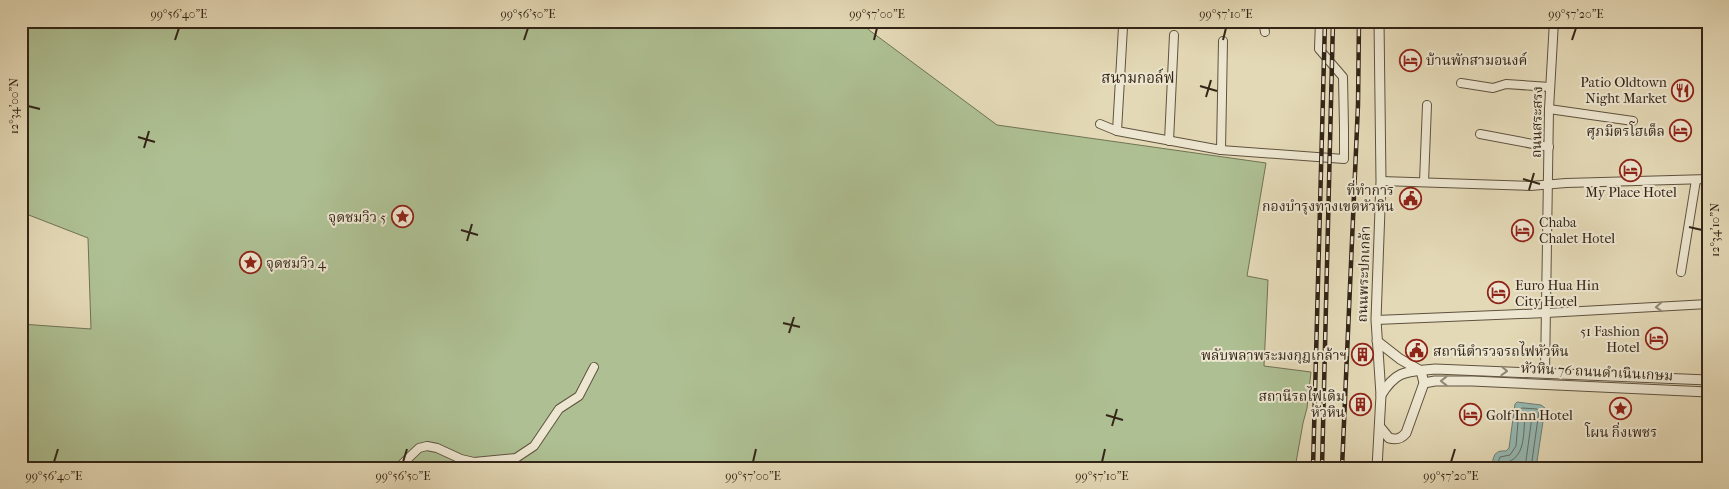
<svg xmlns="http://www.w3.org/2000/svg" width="1729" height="489" viewBox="0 0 1729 489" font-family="'IM FELL French Canon','Noto Serif Thai',serif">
  <rect width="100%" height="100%" fill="#e4d9b6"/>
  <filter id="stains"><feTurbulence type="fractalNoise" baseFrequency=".004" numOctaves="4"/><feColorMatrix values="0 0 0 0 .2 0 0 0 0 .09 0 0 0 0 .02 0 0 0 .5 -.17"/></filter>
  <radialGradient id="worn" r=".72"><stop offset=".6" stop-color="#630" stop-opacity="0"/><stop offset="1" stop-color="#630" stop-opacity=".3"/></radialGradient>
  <path fill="#aec093" stroke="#707255" d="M21,21h842l6,9 128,95 269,38 -19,113 21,4 -4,86 47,6 -4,36 -4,15 -8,45h-1274v-144l70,5 -3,-91 -67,-26z"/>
  <path fill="#96b9b3" stroke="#6e7e75" d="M1517,402l24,3 4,3 -9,60h-45c3,-11 2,-18 15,-17l3,-3 6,-44z"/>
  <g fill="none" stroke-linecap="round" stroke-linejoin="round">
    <g stroke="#646f65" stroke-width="1">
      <path d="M1496,468l4,-11 10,-2 6,-9 3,-36 3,-2 15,1 2,2 -8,57"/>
      <path d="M1502,468l2,-5c22,-4 19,-29 21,-46l2,-2h4l1,2 -7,51"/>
    </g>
    <defs>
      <g id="minor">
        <path d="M1263,21l2,11"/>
        <path d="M1461,83l32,5 13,-4 44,3"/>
        <path d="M1549,109l84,12"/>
        <path d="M1100,124l17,7 104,19 123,9v-31l-1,-51 -24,-28 1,-28"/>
        <path d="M1117,131l6,-104"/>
        <path d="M1480,134l69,13"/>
        <path d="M1169,141l5,-106"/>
        <path d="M1221,150l2,-109"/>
        <path d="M1381,181l149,5 36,-3 142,-4"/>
        <path d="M1424,182l3,-77"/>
        <path d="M1681,272l15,-92"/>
        <path d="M1376,320l170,-7 162,-9"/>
        <path d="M1545,373l4,-264 5,-88"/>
        <path d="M398,468l21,-20 8,-2 10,2 24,11 13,3 42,-4 18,-12 25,-37 20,-13 15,-29"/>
      </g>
      <g id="tertiary">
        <path d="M1377,341l23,18 21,12 3,12 -18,50c-5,6 -10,7 -17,5l-9,-11"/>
        <path d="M1424,383l11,-2h37l236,11"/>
        <path d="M1381,395c16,-26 26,-23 54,-26l273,11"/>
        <path d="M1377,468l4,-73 -5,-75 5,-139 -2,-160"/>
      </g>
    </defs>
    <use href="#minor" stroke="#5f523f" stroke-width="10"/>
    <use href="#tertiary" stroke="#5f523f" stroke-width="11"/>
    <use href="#minor" stroke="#ede6d0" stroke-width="8"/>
    <use href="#tertiary" stroke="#ede6d0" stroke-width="9"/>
    <defs>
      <g id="rail">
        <path d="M1313,468l12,-447"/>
        <path d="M1322,468l11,-447"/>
        <path d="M1342,468l16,-363 1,-84"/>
      </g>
    </defs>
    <use href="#rail" stroke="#332517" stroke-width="4.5"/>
    <use href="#rail" stroke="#ede6d0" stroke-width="2.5" stroke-dasharray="8" stroke-linecap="butt"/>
  </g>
  <defs><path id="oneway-chevron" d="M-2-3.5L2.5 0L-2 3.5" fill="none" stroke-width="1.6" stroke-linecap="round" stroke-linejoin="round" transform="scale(1.25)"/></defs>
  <g stroke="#908674">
    <use href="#oneway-chevron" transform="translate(1659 307) rotate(177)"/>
    <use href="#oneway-chevron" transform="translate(1504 371) rotate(2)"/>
    <use href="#oneway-chevron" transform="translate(1444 381) rotate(180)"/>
  </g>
  <path fill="none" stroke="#332517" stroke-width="2" d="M175,40l4,-12M524,40l4,-12M874,40l3,-12M1223,40l3,-12M1572,40l4,-12M1200,86l17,5M1206,97l5,-17M28,106l12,3M138,137l17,5M144,148l5,-17M1523,179l17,5M1529,190l5,-17M1689,227l13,3M461,230l17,5M467,241l5,-17M783,323l17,4M789,333l5,-16M1106,415l17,5M1112,426l5,-17M54,462l4,-13M403,462l4,-13M753,462l3,-13M1102,462l3,-13M1451,462l4,-13"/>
  <defs>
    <symbol id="hotel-ring" viewBox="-11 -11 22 22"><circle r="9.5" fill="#ede6d0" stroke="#8f2418" stroke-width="1.5"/><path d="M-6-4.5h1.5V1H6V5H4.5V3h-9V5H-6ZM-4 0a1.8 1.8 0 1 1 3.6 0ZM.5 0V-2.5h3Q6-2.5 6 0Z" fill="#8f2418"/></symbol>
    <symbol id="restaurant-ring" viewBox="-11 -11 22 22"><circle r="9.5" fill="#ede6d0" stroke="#8f2418" stroke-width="1.5"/><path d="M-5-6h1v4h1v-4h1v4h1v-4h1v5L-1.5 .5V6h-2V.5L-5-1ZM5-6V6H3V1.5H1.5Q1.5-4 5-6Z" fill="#8f2418"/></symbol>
    <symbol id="civic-ring" viewBox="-11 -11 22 22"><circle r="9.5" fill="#ede6d0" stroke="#8f2418" stroke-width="1.5"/><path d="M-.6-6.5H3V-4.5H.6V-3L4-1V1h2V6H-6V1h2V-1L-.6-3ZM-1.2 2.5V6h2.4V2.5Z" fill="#8f2418"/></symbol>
    <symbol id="sight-ring" viewBox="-11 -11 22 22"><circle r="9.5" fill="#ede6d0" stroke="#8f2418" stroke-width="1.5"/><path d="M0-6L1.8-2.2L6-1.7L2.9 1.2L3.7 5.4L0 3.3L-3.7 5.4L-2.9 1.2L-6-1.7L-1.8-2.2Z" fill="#8f2418"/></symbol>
    <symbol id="building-ring" viewBox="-11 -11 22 22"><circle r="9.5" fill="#ede6d0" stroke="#8f2418" stroke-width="1.5"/><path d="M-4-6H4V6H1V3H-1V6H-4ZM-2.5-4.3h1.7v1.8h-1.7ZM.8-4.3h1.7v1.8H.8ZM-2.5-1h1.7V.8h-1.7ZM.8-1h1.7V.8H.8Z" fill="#8f2418"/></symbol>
  </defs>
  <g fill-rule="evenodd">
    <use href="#hotel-ring" x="1398" y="48" width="25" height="25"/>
    <use href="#restaurant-ring" x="1670" y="78" width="25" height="25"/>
    <use href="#hotel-ring" x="1668" y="118" width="25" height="25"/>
    <use href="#hotel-ring" x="1618" y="158" width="25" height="25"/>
    <use href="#civic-ring" x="1398" y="186" width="25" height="25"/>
    <use href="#sight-ring" x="390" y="204" width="25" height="25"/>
    <use href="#hotel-ring" x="1510" y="218" width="25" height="25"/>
    <use href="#sight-ring" x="238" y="250" width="25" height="25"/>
    <use href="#hotel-ring" x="1486" y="280" width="25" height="25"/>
    <use href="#hotel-ring" x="1644" y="326" width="25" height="25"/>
    <use href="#civic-ring" x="1404" y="338" width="25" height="25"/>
    <use href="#building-ring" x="1350" y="342" width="25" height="25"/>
    <use href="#building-ring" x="1348" y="392" width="25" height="25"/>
    <use href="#sight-ring" x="1608" y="396" width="25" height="25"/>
    <use href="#hotel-ring" x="1458" y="402" width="25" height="25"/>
  </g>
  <g text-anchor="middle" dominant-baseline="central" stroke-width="4" stroke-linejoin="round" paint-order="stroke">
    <g font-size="14" fill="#332517" stroke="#ede6d0" text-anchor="end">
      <text x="1426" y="60" text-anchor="start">บ้านพักสามอนงค์</text>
      <text x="1667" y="82">Patio Oldtown<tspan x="1667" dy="16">Night Market</tspan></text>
      <text x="1665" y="131">ศุภมิตรโฮเต็ล</text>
      <text x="1394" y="190">ที่ทำการ<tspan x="1394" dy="16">กองบำรุงทางเขตหัวหิน</tspan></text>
      <text x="1631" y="192" text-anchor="middle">My Place Hotel</text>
      <text x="386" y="217">จุดชมวิว 5</text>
      <text x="1539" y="222" text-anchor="start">Chaba<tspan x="1539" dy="16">Chalet Hotel</tspan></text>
      <text x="266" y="263" text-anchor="start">จุดชมวิว 4</text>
      <text x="1515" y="285" text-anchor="start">Euro Hua Hin<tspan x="1515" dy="16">City Hotel</tspan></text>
      <text x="1640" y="331">51 Fashion<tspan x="1640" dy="16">Hotel</tspan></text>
      <text x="1433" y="351" text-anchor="start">สถานีตำรวจรถไฟหัวหิน</text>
      <text x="1347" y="355">พลับพลาพระมงกุฎเกล้าฯ</text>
      <text x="1345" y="396">สถานีรถไฟเดิม<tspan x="1345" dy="16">หัวหิน</tspan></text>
      <text x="1486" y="415" text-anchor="start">Golf Inn Hotel</text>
      <text x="1621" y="432" text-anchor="middle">โผน กิ่งเพชร</text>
    </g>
    <g font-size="14" fill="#332517" stroke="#ede6d0">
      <text transform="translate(1537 122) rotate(-89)">ถนนสระสรง</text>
      <text transform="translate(1364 274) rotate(-88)">ถนนพระปกเกล้า</text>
      <text transform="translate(1597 372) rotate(3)">หัวหิน 76 ถนนดำเนินเกษม</text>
    </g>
    <g font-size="15" fill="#332517" stroke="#ede6d0">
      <text x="1138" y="78">สนามกอล์ฟ</text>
    </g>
  </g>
  <rect width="1729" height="489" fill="none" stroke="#e4d9b6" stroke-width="55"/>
  <rect x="28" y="28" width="1674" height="434" fill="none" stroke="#332517" stroke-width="2"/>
  <g font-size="12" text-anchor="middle" fill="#332517">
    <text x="179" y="18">99°56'40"E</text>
    <text x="528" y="18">99°56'50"E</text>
    <text x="877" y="18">99°57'00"E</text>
    <text x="1226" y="18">99°57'10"E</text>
    <text x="1576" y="18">99°57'20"E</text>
    <text transform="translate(14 106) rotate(-90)" y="4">12°34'00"N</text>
    <text transform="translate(1715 230) rotate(-90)" y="4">12°34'10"N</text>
    <text x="54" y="480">99°56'40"E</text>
    <text x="403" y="480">99°56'50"E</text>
    <text x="753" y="480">99°57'00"E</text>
    <text x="1102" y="480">99°57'10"E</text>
    <text x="1451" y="480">99°57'20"E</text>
  </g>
  <rect width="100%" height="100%" filter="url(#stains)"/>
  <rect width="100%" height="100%" fill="url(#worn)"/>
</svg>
